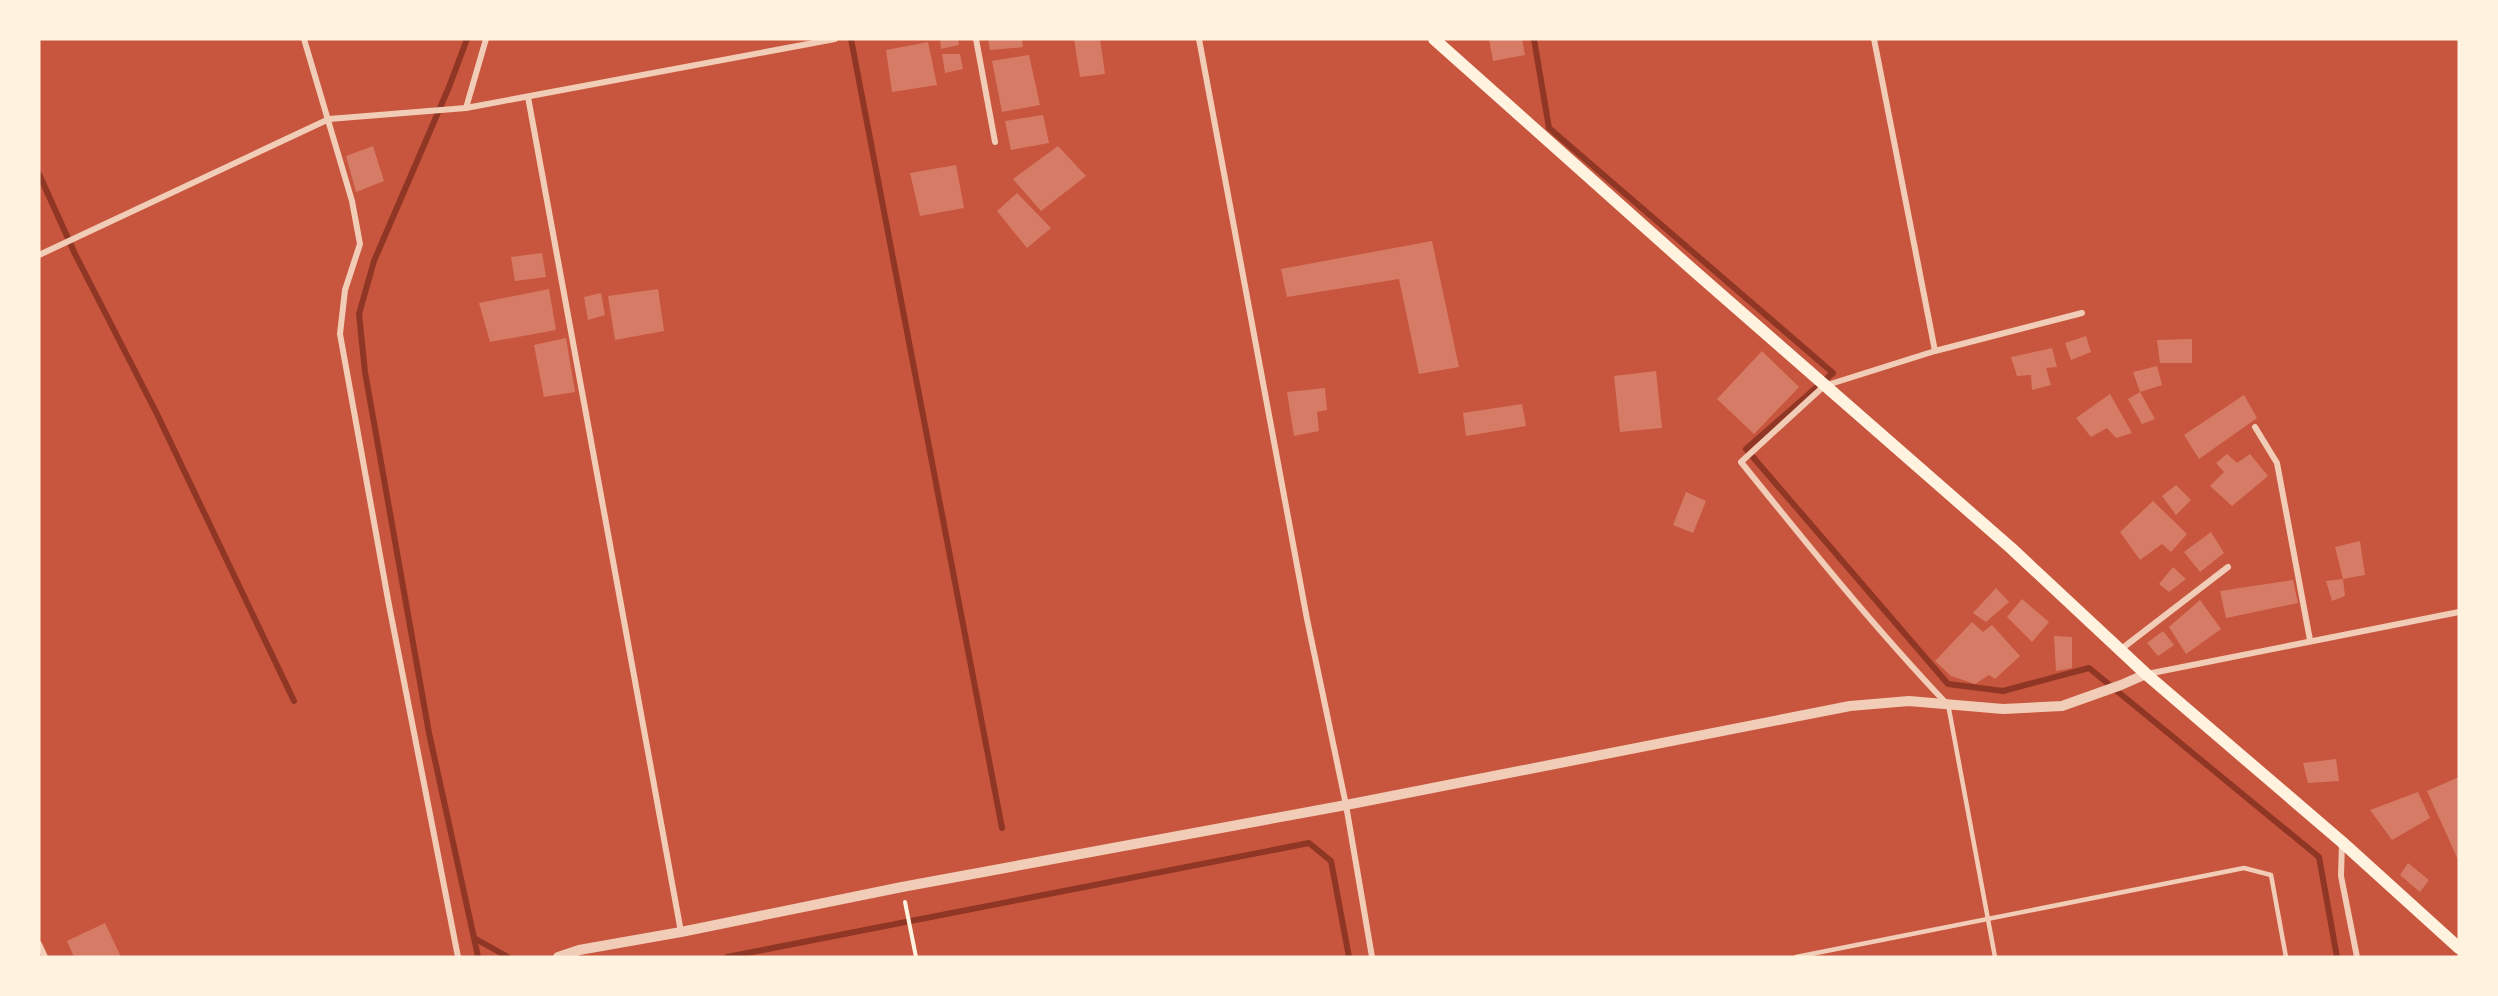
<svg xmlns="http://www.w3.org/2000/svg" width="2498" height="996" viewBox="0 0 2498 996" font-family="Montserrat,sans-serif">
  <rect width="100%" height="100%" fill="#c8553d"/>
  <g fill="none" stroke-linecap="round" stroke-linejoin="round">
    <g stroke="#8f3625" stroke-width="6">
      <path d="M467,39l-18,48 -75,174 -15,53 6,58 64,361 45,205 34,19"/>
      <path d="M851,39l151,789"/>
      <path d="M1534,39l15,89 284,245 -87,76 202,235 55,7 86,-23 230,189 18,100"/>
      <path d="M39,174l36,80 82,160 137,287"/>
      <path d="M474,938l4,19"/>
      <path d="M727,957l582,-114 22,18 18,96"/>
    </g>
  </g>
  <g fill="#d67c66">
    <path d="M940,39h18l1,6 -18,4z"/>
    <path d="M988,39h34l1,8 -33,3z"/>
    <path d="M1074,39h26l5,35 -25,3z"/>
    <path d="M1489,39h33l3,16 -32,6z"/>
    <path d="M928,42l9,43 -45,7 -6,-42z"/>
    <path d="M942,54h18l3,15 -18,4z"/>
    <path d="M1029,55l11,50 -38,7 -10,-51z"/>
    <path d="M1043,115l6,28 -38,7 -6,-29z"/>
    <path d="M373,146l11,35 -28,11 -10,-36z"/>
    <path d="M1058,146l28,30 -45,35 -28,-32z"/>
    <path d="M956,165l8,43 -44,8 -10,-43z"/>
    <path d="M1017,193l34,35 -24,20 -30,-37z"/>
    <path d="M1432,241l27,126 -40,7 -20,-95 -112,18 -6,-28z"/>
    <path d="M542,253l4,24 -31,4 -4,-24z"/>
    <path d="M549,289l7,41 -66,12 -11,-39z"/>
    <path d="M658,289l6,42 -49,9 -7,-44z"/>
    <path d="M601,293l4,22 -17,5 -4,-23z"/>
    <path d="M2086,336l5,16 -20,8 -6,-17z"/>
    <path d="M566,338l9,54 -31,5 -10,-52z"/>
    <path d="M2192,339v24h-32l-3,-23z"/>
    <path d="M2052,348l5,19 -11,1 5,17 -19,5 -1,-15 -14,1 -6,-19z"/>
    <path d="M1762,351l37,36 -45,47 -37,-35z"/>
    <path d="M2157,366l5,19 -22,7 -7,-20z"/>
    <path d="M1656,371l6,57 -42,4 -6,-56z"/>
    <path d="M1325,388l2,22 -10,2 2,19 -25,5 -7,-44z"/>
    <path d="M2140,392l15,27 -13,5 -14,-25z"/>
    <path d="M2110,394l22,39 -16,5 -9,-10 -16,9 -15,-19z"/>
    <path d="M2244,395l13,23 -58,41 -15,-24z"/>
    <path d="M1522,404l4,22 -60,10 -3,-23z"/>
    <path d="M2227,454l10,9 13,-9 18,22 -36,30 -22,-20 14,-14 -8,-9z"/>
    <path d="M2176,485l15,15 -15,15 -14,-19z"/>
    <path d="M1686,492l20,9 -13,32 -20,-8z"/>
    <path d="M2153,501l34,33 -16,18 -9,-8 -22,16 -20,-28z"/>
    <path d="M2211,532l13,21 -24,19 -16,-20z"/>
    <path d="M2360,541l5,34 -22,4 2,17 -13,5 -6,-20 17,-2 -8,-32z"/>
    <path d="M2173,567l13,12 -17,13 -10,-8z"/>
    <path d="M2293,580l5,23 -72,15 -6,-27z"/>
    <path d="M1996,588l13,14 -23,20 -13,-9z"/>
    <path d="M2022,599l27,23 -17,20 -25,-25z"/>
    <path d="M2200,600l21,29 -35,25 -17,-27z"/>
    <path d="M1972,622l11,10 9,-7 28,31 -25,23 -6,-4 -14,9 -24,-8 -16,-15z"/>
    <path d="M2163,631l11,14 -16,11 -11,-13z"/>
    <path d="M2054,636l18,1v31l-16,3z"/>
    <path d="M2336,759l3,22 -31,2 -5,-20z"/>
    <path d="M2459,777v85l-32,-71z"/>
    <path d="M2418,792l12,26 -38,22 -22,-30z"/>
    <path d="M2408,863l21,17 -9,12 -20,-17z"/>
    <path d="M105,923l16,34h-47l-7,-16z"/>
  </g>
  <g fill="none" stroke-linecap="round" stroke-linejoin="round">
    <path stroke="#fff3e0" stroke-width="4" d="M905,902l11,55"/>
    <g stroke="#f1ccb7" stroke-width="4.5">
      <path d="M1948,704l47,253"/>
      <path d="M1796,957l448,-89 27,7 15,82"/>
    </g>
    <g stroke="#f1ccb7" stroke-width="6">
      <path d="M304,39l48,162 8,43 -15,46 -5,44 49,271 69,352"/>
      <path d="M976,39l19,103"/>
      <path d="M1199,39l108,580 39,186 26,152"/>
      <path d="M1874,39l61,312 -111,35 -83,76c66,82 132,164 205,241"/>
      <path d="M528,97l153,835"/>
      <path d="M466,108l20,-69"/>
      <path d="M39,255l290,-136 137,-11 369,-69"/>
      <path d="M1935,351l147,-38"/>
      <path d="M2255,427l22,36 33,177"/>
      <path d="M2120,650l108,-83"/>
      <path d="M2147,674l312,-62"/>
      <path d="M2342,842l-1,34 16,81"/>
      <path d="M39,944l6,13"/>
    </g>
    <path stroke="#f1ccb7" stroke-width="10" d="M558,957l21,-7 102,-18 221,-45 444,-82 504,-99 59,-5 94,8 59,-3 59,-21 25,-11"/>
    <path stroke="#fff3e0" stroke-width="12" d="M1434,39l259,231 318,278 135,126 196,168 117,106"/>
  </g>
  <rect width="2498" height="996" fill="none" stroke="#fff3e0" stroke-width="81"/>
</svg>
